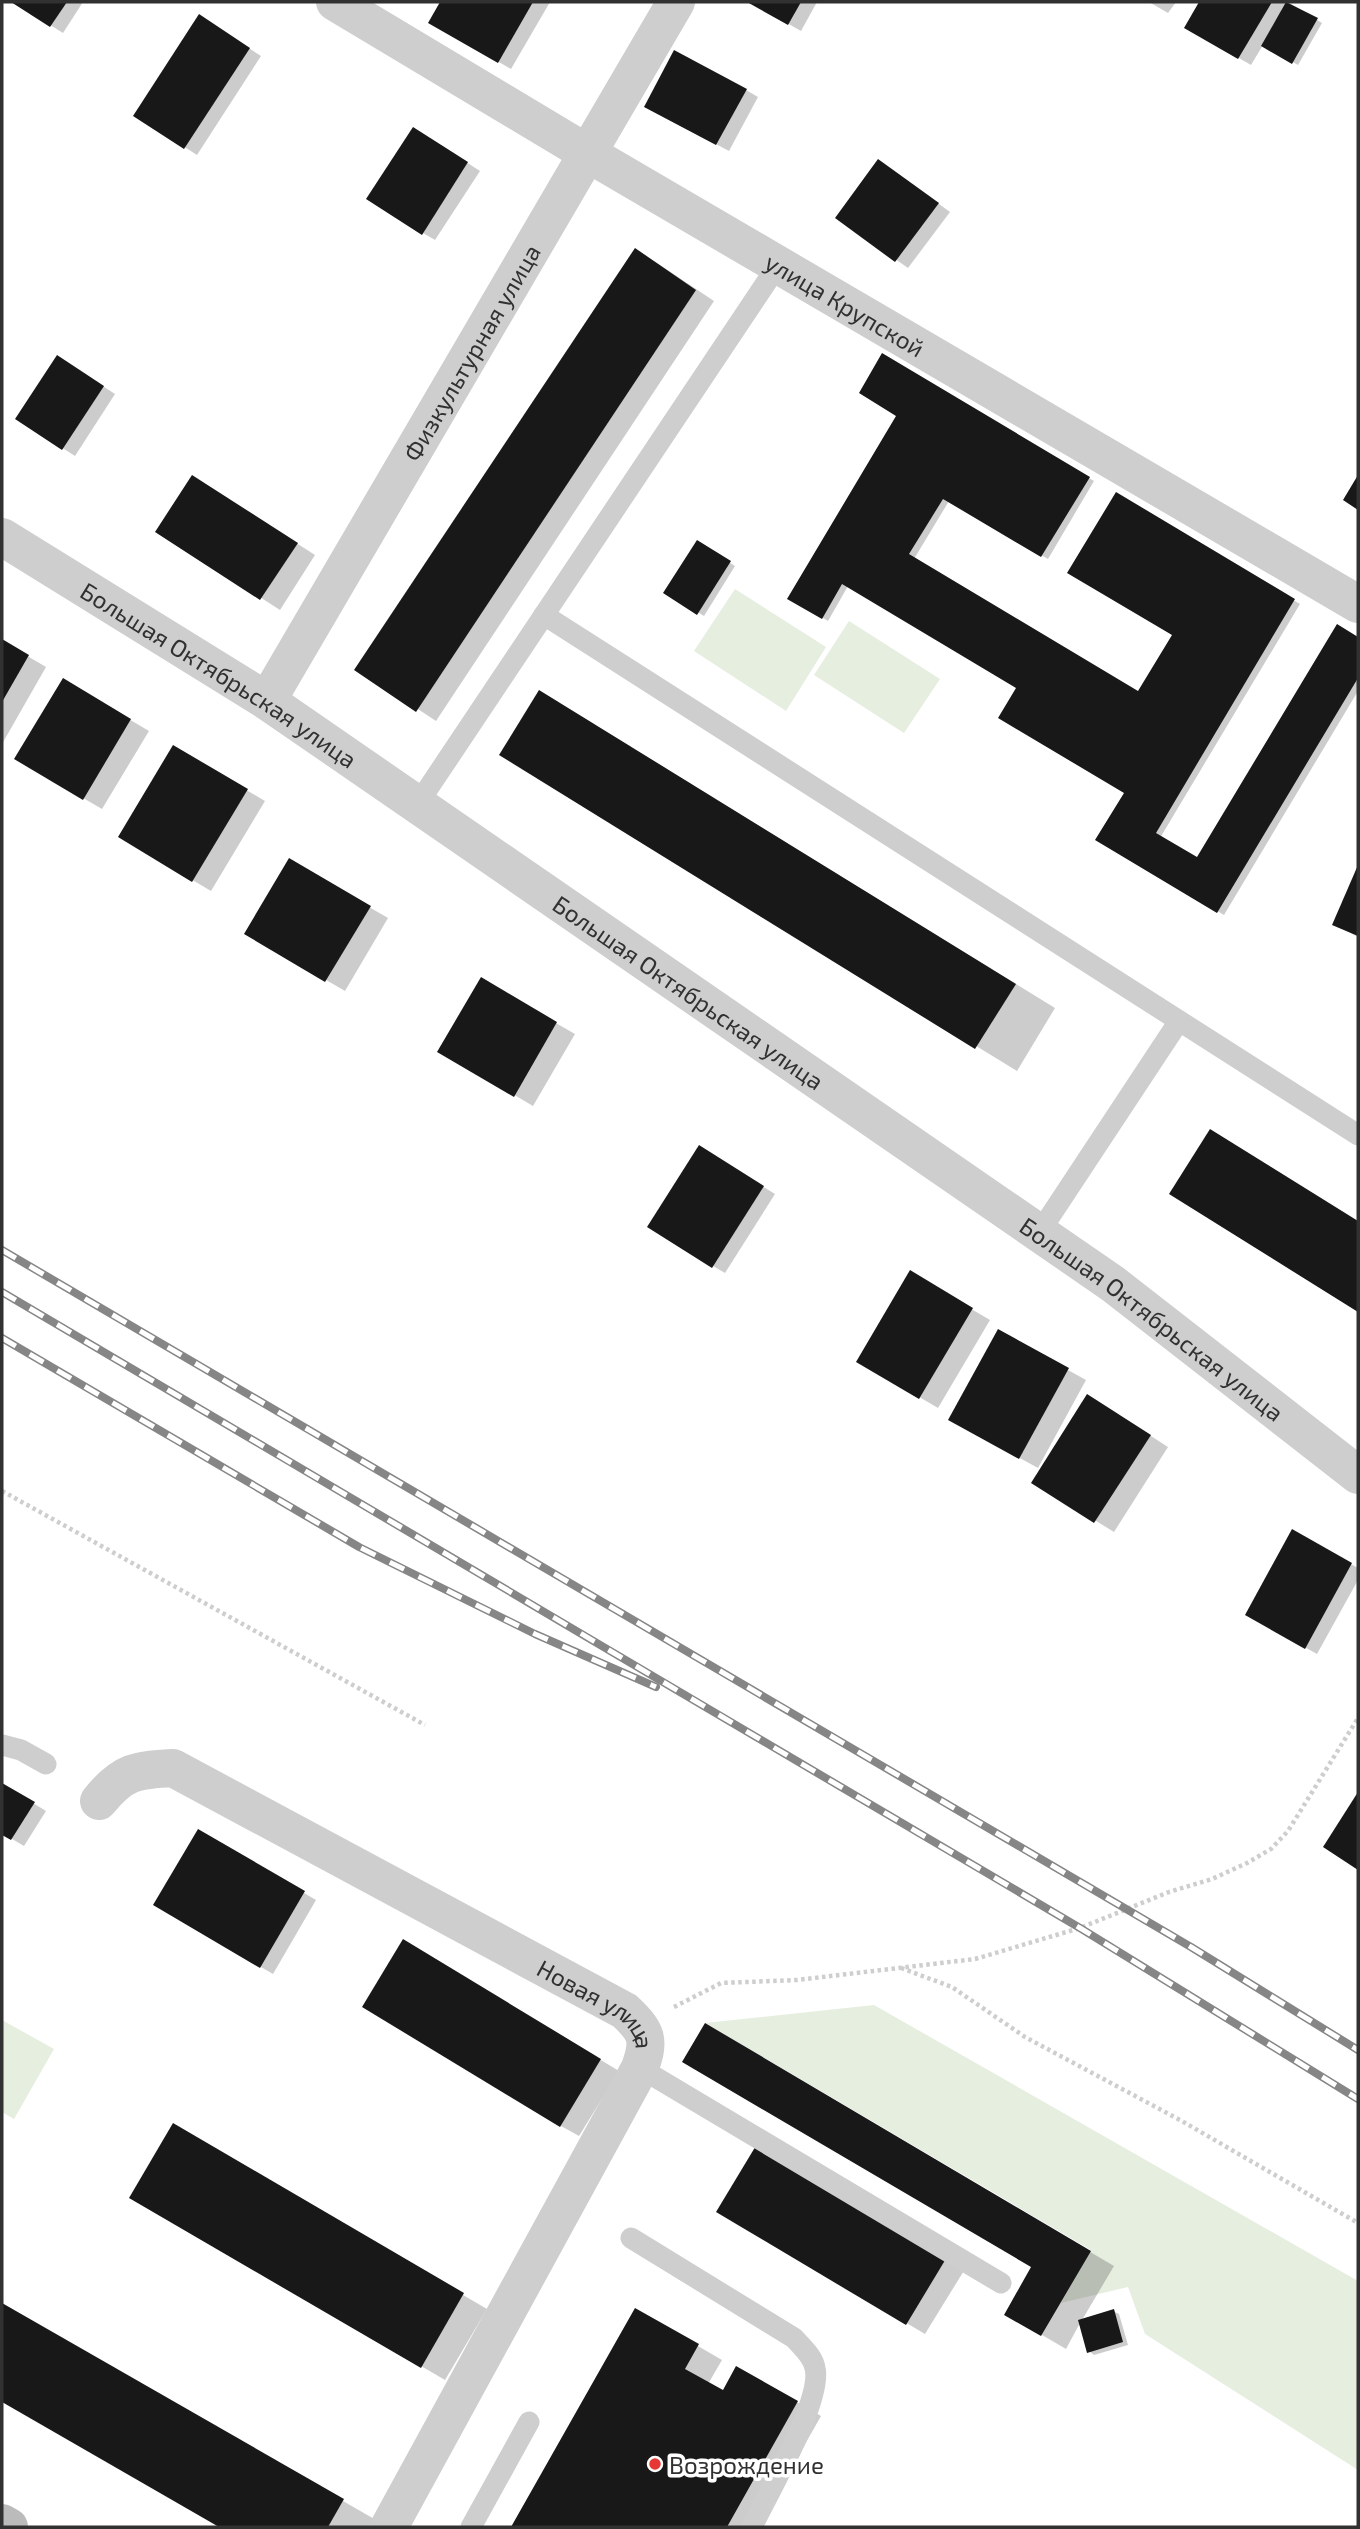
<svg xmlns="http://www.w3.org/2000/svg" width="1360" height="2529" viewBox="0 0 1360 2529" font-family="'Exo 2',sans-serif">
  <rect width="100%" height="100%" fill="#fff"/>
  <g fill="#e6eee0">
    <path d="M735,589l91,58 -40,64 -92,-60z"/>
    <path d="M849,621l91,58 -36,54 -90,-58z"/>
    <path d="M874,2005l484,276v189l-213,-136 -17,-47 -67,16 30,-53 -386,-227z"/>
    <path d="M2,2020l52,29 -40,70 -12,-7z"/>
  </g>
  <g fill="#0003">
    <path d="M14,2h69l-20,31z"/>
    <path d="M442,2h108l-39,67 -81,-47z"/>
    <path d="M750,2h67l-16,29z"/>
    <path d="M1149,2h27l-8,11z"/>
    <path d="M1202,2h86l34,21 -24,42 -35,-20 -12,20 -64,-37z"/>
    <path d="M212,24l49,32 -64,99 -62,-40z"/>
    <path d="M746,90l12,7 -29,54 -71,-38z"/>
    <path d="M426,136l54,35 -45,69 -12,-7z"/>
    <path d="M890,168l60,44 -42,56 -71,-50z"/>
    <path d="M654,261l60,40 -278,420 -79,-52z"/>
    <path d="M883,355l211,126 -46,78 -99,-58 -35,58 225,134 35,-59 -58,-139 184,109 -140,234 38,21 139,-233 21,13v52l-134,224 -126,-75 28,-48 -107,-105 -171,-101 -20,35 -38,-23 109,-183z"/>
    <path d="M69,364l46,30 -40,62 -58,-37z"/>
    <path d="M211,488l104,67 -35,55 -123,-79z"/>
    <path d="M697,542l38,24 -31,50 -39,-24z"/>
    <path d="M2,641l44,26 -44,77z"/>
    <path d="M63,680l86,51 -47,78 -86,-50z"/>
    <path d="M580,716l475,292 -38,63 -516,-316z"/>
    <path d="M174,747l91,54 -54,90 -91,-54z"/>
    <path d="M290,861l98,57 -43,73 -98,-57z"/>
    <path d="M1358,870v67l-23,-12z"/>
    <path d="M481,980l94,54 -42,72 -94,-55z"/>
    <path d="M712,1155l63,39 -50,79 -12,-7z"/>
    <path d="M910,1273l80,47 -52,88 -80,-47z"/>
    <path d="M1068,1370l18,10 -48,88 -69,-38z"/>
    <path d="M1106,1407l62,40 -54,85 -81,-50z"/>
    <path d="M1293,1532l65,36v12l-41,74 -70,-39z"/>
    <path d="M2,1784l44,27 -22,35 -22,-13z"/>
    <path d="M198,1831l118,69 -43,74 -118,-69z"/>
    <path d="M422,1952l197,119 -40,65 -18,-10z"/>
    <path d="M706,2026l408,240 -32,54 31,-9 6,3 9,31 -34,10 -5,-4 -9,-28 -14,26 -60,-35 28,-47z"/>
    <path d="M173,2125l314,184 -42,71 -314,-183z"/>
    <path d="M757,2146l208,123 -40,65 -207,-123z"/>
    <path d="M2,2305l374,215 -4,7h-149l-221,-126z"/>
    <path d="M636,2310l86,50 -14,24 15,8 14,-24 84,48 -63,111h-245z"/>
  </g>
  <g fill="#181818">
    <path d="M11,2h56l-17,25z"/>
    <path d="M440,2h93l-35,61 -70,-40z"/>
    <path d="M747,2h54l-13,23z"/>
    <path d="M1199,2h73l-34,57 -54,-31z"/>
    <path d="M1286,2l32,16 -26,46 -31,-18z"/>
    <path d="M199,14l51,34 -66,101 -51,-33z"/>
    <path d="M674,50l73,39 -31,56 -72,-38z"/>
    <path d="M413,127l55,35 -46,73 -56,-36z"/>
    <path d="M878,159l61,44 -44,59 -60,-44z"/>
    <path d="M635,248l61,42 -280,422 -62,-42z"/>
    <path d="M882,353l208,124 -49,80 -98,-58 -34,55 229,137 34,-56 -105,-62 49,-81 179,107 -139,234 41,24 140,-233 21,13v41l-141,235 -122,-73 29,-47 -126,-75 18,-30 -174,-104 -20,35 -35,-20 109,-183 -37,-23z"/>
    <path d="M57,355l47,31 -42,64 -47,-31z"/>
    <path d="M192,475l106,68 -38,57 -105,-68z"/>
    <path d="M1358,475v35l-15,-10z"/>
    <path d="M697,540l34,21 -34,54 -34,-22z"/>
    <path d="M2,639l27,16 -27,47z"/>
    <path d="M63,678l68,41 -48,81 -69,-41z"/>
    <path d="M539,690l477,294 -41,65 -476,-294z"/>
    <path d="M173,745l75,44 -56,93 -74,-45z"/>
    <path d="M289,858l82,48 -46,76 -81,-48z"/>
    <path d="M1358,865v71l-26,-11z"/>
    <path d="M481,977l76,45 -43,75 -77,-45z"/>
    <path d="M1210,1129l148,92v91l-189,-118z"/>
    <path d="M699,1145l65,41 -52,82 -65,-41z"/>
    <path d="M910,1270l63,38 -54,91 -63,-37z"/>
    <path d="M998,1329l71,39 -50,91 -71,-39z"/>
    <path d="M1087,1394l64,41 -57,88 -63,-40z"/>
    <path d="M1292,1529l60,34 -47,86 -60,-34z"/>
    <path d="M2,1783l33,19 -24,38 -9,-5z"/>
    <path d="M1358,1792v78l-35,-23z"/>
    <path d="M198,1829l107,62 -45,77 -107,-63z"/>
    <path d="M403,1939l198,120 -41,68 -198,-120z"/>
    <path d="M705,2023l386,228 -50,85 -37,-21 27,-48 -349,-205z"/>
    <path d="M173,2123l291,170 -43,75 -292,-170z"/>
    <path d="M757,2144l190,113 -41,68 -190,-113z"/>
    <path d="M2,2303l342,196 -16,28h-109l-217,-125z"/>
    <path d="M635,2308l64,36 -14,25 38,21 13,-24 62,35 -71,126h-216z"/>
    <path d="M1114,2309l9,33 -36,11 -9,-33z"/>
  </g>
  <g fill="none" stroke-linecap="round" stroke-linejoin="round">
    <g stroke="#cecece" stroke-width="4.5" stroke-dasharray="3.5 3.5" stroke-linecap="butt">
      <path d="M2,1491l423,234"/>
      <path d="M901,1968l51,19 73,50 155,83 178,103"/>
      <path d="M674,2007l47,-24 76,-3 178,-21 105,-31 89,-36 43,-13 35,-16 24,-14 17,-18 70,-113"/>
    </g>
    <g stroke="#cecece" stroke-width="21">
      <path d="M544,615l814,520"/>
      <path d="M417,805l361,-540"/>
      <path d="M1039,1233l140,-212"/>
      <path d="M2,1745l19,5 25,14"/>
      <path d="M640,2068l361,215"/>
      <path d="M631,2238l163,100c8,9 19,18 21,30 8,32 -48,127 -63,159"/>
      <path d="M471,2527l58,-105"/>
    </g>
    <g stroke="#cecece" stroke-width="38">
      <path id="s1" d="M335,2l252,151 771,451"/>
      <path id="s2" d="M2,537l265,164 846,583 245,191"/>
      <path id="s3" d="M267,701l409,-699"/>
      <path id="s4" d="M99,1801c24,-30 37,-31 74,-33l452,243c22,21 25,28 15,57l-251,459"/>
    </g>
    <path stroke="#bbb" stroke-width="38" d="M2,2523l7,4"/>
    <defs>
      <g id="rail">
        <path d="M2,1250l1189,697 167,103"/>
        <path d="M2,1292l1078,636 278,171"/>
        <path d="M2,1338l357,209 176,87 121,53"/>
      </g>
    </defs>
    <use href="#rail" stroke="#868686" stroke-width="8"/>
    <use href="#rail" stroke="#fff" stroke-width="5" stroke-dasharray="16" stroke-linecap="butt"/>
  </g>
  <circle fill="#e73735" stroke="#fff" stroke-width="2.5" cx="655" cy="2464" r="7"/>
  <g text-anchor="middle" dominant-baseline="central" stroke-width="7" stroke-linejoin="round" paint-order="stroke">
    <g font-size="24" fill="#313131" stroke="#fff">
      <text stroke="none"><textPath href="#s1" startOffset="593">улица Крупской</textPath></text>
      <text stroke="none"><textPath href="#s3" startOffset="404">Физкультурная улица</textPath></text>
      <text stroke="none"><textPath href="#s2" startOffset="257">Большая Октябрьская улица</textPath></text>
      <text stroke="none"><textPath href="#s2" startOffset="824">Большая Октябрьская улица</textPath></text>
      <text stroke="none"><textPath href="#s2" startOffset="1391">Большая Октябрьская улица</textPath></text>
      <text stroke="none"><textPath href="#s4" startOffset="572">Новая улица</textPath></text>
    </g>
    <g font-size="24" fill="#313131" stroke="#fff" text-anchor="start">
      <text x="669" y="2464">Возрождение</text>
    </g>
  </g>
  <rect width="1360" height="2529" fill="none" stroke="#313131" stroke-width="7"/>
</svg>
